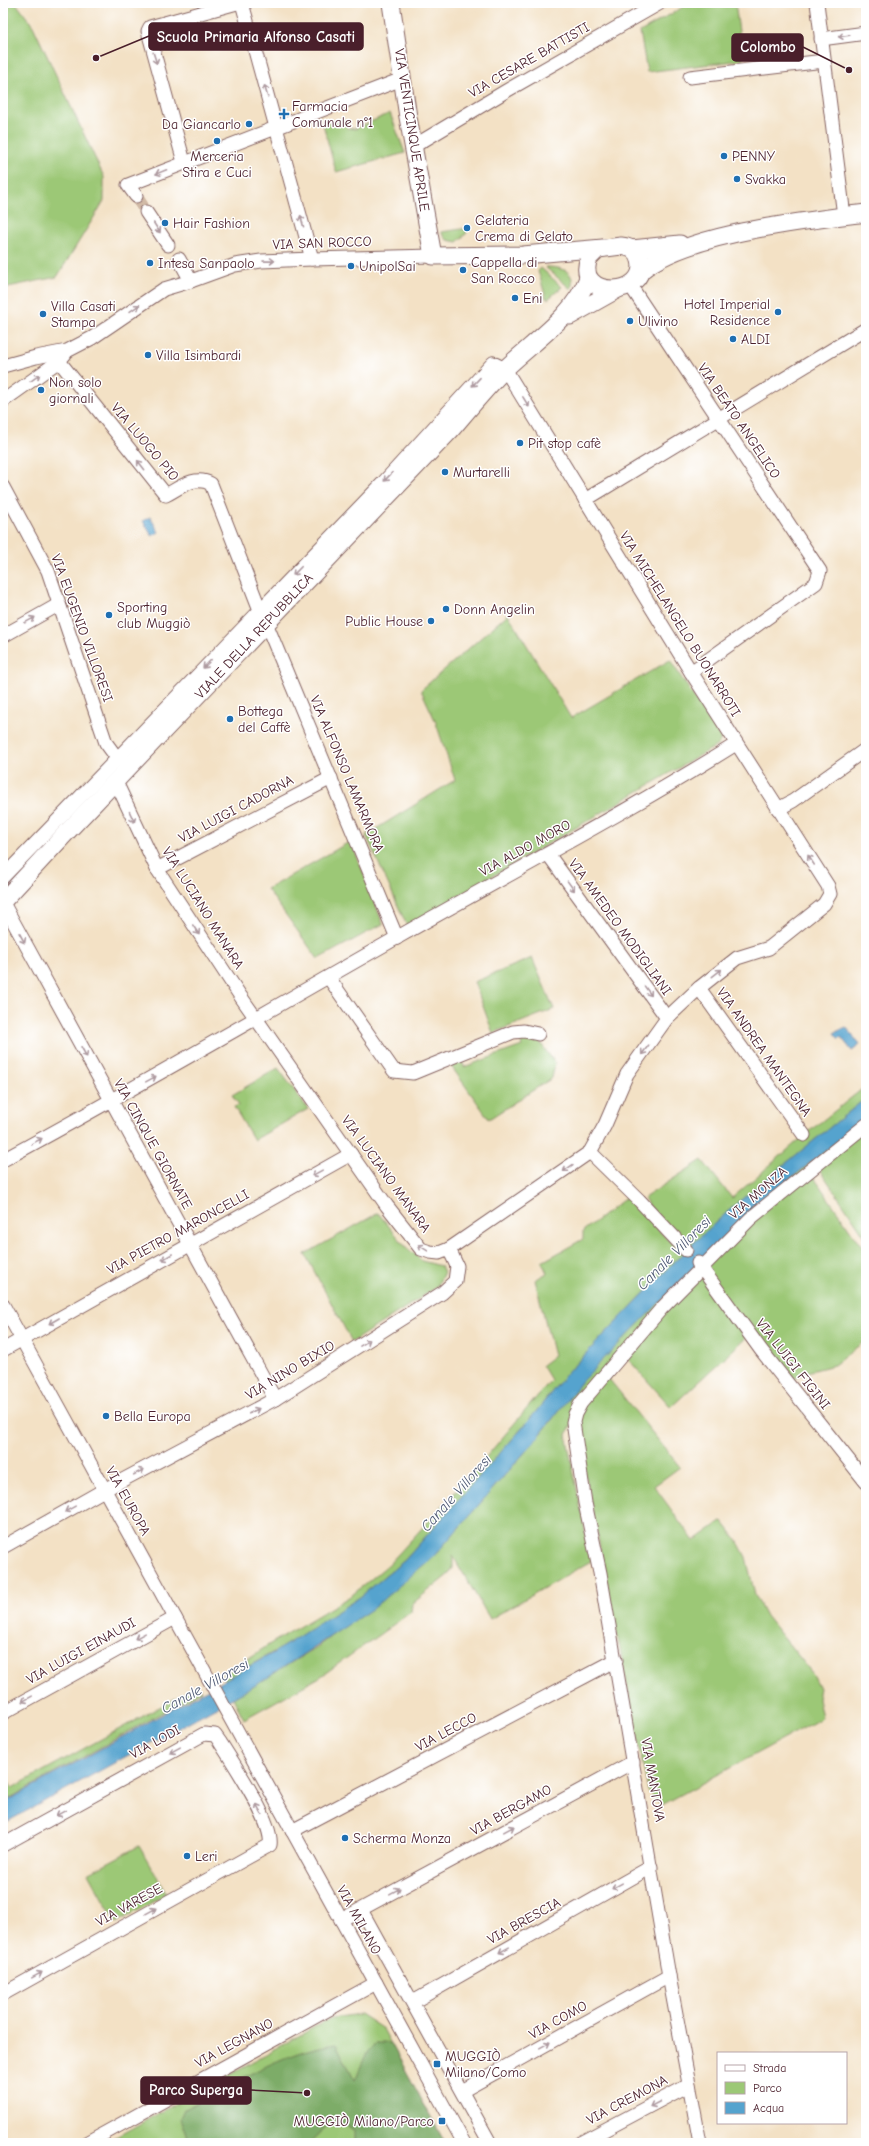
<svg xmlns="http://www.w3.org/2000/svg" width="869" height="2146" viewBox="0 0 869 2146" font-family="'Comic Neue',sans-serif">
  <rect width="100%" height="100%" fill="#fff"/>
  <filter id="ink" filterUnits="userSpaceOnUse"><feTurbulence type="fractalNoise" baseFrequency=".025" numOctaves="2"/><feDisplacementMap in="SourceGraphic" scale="8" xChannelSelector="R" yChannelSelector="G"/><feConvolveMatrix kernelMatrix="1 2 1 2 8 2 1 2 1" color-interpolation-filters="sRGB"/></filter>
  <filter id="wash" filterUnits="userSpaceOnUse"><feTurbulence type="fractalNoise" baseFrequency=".012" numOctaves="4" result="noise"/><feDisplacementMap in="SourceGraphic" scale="16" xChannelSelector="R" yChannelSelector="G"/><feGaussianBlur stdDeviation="0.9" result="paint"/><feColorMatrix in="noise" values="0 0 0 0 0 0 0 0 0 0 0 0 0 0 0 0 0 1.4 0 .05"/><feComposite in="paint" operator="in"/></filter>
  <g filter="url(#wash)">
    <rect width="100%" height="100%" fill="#f3e1c5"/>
    <g fill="#9cc876" stroke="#737450">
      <path d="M3,3h13l17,23 71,151v24l-47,76 -54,11z"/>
      <path d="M690,3h45l8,57 -96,12 -7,-40z"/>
      <path d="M390,113l15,40 -69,19 -13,-48 21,-4 3,8 8,1z"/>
      <path d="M468,228l-2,6 -9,8 -10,-2 -6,-8z"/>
      <path d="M545,267c15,0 32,3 26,22z"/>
      <path d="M541,268l21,19 -14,12 -2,-1 -8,-27z"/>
      <path d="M508,614l63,104 99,-58 51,78 -3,7 -311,181 -41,-91 89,-55 -20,-60 -14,-30z"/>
      <path d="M351,841l32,83 -65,35 -51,-70z"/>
      <path d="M532,958l22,51 -61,24 -19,-51z"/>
      <path d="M528,1036l11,5 16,22 -3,15 -63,41 -38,-53 11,-4 2,5 58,-21 -3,-8z"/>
      <path d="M278,1068l30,41 -54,31 -20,-33 5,-2 -7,-10z"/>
      <path d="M866,1086v12l-130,106 -50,46 -118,122 -43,53 -120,135 -45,37 -52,35 -83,48 -3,-4 48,-32 82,-49 37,-31 81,-88 81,-96 -9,-15 12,-9 -19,-76 12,-7 -5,-11 41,-23v-8l44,-34 50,52 -33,-51 58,-38 30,38 75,-65z"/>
      <path d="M866,1118v120l-46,-68 -7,6 53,77v87l-32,25 -31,8 -13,9 -42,-46 -77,71 -44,-49 -18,21 71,88 -26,19 40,55 28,-20 15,19 9,17 9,38 11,21 47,58 7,14 -2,11 4,19 -160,87 -14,-14 -65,-329 -3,-36v-12l-14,20 25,127 -101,58 -37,-63v12l-4,6 -37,30 -1,8 -91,65 -76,42 -11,-21 84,-51 117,-91 106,-121 42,-54 37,-40 128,-127z"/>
      <path d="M378,1213l28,34 16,14 19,5 3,6 -7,15 -85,55 -47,-88z"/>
      <path d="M198,1686l3,5 -198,111v-29l9,15z"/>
      <path d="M139,1846l28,48 -51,29 -28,-50z"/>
      <path d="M360,2014l23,15 62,114h-340l226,-125z"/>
    </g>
    <path fill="#7dac67" stroke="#646649" d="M376,2043h15l54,100h-90v-13l-22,-10 -24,23h-118l-3,-2 -8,-23 4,-9c49,-24 97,-58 152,-65l19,36 12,-28z"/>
    <g fill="#55a3ce" stroke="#50617c">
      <path d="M150,517l9,15 -7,4 -9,-15z"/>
      <path d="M846,1027l14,18 -8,6 -11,-14 -2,2 -5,-6z"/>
      <path d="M866,1098v20l-119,96 -165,167 -42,54 -106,121 -62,53 -114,75 -255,140v-21l270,-150 87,-56 45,-37 120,-135 43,-53 118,-122 50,-46z"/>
    </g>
  </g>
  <g filter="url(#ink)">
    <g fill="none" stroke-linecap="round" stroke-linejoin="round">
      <path stroke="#d1baa6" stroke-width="13" stroke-dasharray="13 6" stroke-linecap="butt" d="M136,196l10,16"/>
      <defs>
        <g id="minor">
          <path d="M242,3l70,256"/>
          <path d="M817,3l27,213"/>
          <path d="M821,39l45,-6"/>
          <path d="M690,77l134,-16"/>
          <path d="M414,146l92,-55 154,-88"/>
          <path d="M184,162l-36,-131 2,-4 87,-24"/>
          <path d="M136,196l-8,-11 274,-106"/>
          <path d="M146,212l22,33"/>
          <path d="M179,259l12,22"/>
          <path d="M630,285l190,286 -4,12 -125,89"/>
          <path d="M59,361l107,134c15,-8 29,-20 45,-11l49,126"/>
          <path d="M3,366l33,-9 31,-6 25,-13 72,-49 27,-8 44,-16 26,-4 51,-2 121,-3"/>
          <path d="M3,401l56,-40 6,-7"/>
          <path d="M3,487l45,84 58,172 11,15"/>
          <path d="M585,500l281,-171"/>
          <path d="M266,623l131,315"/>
          <path d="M3,636l55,-31"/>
          <path d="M778,809l15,-8 73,-52"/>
          <path d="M548,854l119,164"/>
          <path d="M157,869l174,-91"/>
          <path d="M3,877l379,-393 111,-121 12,6 186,303 137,214 2,8 -6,10 -55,44 -32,10 -38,30 -32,30 -40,56 -22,51 -15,27 -141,97 -10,4 -9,-1 -9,-3 -34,-43 -146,-209 -84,-128 -41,-87"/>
          <path d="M3,903l272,496"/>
          <path d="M329,978l65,93 19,2 100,-41 11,-1 14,3"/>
          <path d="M699,988l105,147"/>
          <path d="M590,1152l49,48 47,50"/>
          <path d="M3,1160c133,-72 263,-148 395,-223 112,-64 228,-124 338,-193"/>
          <path d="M698,1263l63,87 105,132"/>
          <path d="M3,1305l461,838"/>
          <path d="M3,1350l348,-196"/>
          <path d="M3,1547l101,-57 171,-91 167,-106 13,-12 2,-15 -8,-17"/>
          <path d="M3,1713l172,-95"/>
          <path d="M292,1831l324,-171"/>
          <path d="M3,1845l201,-111 11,1 5,7c13,21 54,81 50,103l-267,149"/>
          <path d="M361,1910l129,233"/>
          <path d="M341,1920l292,-158"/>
          <path d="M413,2002l238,-135"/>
          <path d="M462,2091l207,-115"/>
          <path d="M87,2143l289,-160"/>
          <path d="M580,2143l109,-58"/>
          <path d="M700,2143l-31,-167 -69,-403 -15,-70 -12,-81 2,-8 6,-11 80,-94 90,-91 115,-93"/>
        </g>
        <g id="major">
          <path d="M391,3l17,114 25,139 90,-1 80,-7"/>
          <path d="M621,246c9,1 16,4 19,14 10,38 -67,40 -51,-2l9,-9z"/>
          <path d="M632,249l48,-5"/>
          <path d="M641,271c45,-38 165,-50 225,-58"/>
          <path d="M570,316l48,-27"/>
          <path d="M3,901l63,-68 384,-402c18,-21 36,-43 55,-62 28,-27 69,-53 83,-91"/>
        </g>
      </defs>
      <use href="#minor" stroke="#856361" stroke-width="15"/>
      <use href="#major" stroke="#856361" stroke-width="19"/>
      <use href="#minor" stroke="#fff" stroke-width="13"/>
      <use href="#major" stroke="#fff" stroke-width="17"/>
    </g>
    <defs><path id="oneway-shaft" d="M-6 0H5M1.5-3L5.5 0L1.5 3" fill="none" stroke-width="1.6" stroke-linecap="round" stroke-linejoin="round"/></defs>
    <g stroke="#ae9aa0">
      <use href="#oneway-shaft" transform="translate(844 36) rotate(172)"/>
      <use href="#oneway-shaft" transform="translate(155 58) rotate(72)"/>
      <use href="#oneway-shaft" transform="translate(266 91) rotate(-106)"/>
      <use href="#oneway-shaft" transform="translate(161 172) rotate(158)"/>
      <use href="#oneway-shaft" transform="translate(302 221) rotate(-105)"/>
      <use href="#oneway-shaft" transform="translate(157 228) rotate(57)"/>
      <use href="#oneway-shaft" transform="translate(269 261) rotate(-1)"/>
      <use href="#oneway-shaft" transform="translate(135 308) rotate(-35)"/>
      <use href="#oneway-shaft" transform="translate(35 378) rotate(-36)"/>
      <use href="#oneway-shaft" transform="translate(476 382) rotate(133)"/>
      <use href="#oneway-shaft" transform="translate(526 402) rotate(58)"/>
      <use href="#oneway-shaft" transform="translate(141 465) rotate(-128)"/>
      <use href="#oneway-shaft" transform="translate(388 477) rotate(133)"/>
      <use href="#oneway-shaft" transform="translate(297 571) rotate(134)"/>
      <use href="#oneway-shaft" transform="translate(30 620) rotate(-29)"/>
      <use href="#oneway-shaft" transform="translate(207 664) rotate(134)"/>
      <use href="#oneway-shaft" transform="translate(132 817) rotate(65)"/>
      <use href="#oneway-shaft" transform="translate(811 860) rotate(-123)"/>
      <use href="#oneway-shaft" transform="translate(571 886) rotate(54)"/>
      <use href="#oneway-shaft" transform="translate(196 930) rotate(57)"/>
      <use href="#oneway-shaft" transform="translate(22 938) rotate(61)"/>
      <use href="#oneway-shaft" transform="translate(717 973) rotate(-38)"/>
      <use href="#oneway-shaft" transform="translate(648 991) rotate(54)"/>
      <use href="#oneway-shaft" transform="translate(645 1050) rotate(127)"/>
      <use href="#oneway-shaft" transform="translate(84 1052) rotate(61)"/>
      <use href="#oneway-shaft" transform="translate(151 1079) rotate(-29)"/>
      <use href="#oneway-shaft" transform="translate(37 1141) rotate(-28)"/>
      <use href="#oneway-shaft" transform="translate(568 1168) rotate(145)"/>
      <use href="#oneway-shaft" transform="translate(317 1173) rotate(151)"/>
      <use href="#oneway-shaft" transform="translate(423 1248) rotate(-148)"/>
      <use href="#oneway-shaft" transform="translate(167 1257) rotate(150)"/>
      <use href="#oneway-shaft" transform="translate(54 1321) rotate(150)"/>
      <use href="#oneway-shaft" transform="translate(365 1343) rotate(-32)"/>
      <use href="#oneway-shaft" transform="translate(254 1411) rotate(-28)"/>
      <use href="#oneway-shaft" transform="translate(139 1472) rotate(-28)"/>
      <use href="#oneway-shaft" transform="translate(70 1509) rotate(151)"/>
      <use href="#oneway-shaft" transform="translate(140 1636) rotate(151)"/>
      <use href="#oneway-shaft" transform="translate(27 1699) rotate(151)"/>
      <use href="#oneway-shaft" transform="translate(175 1750) rotate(151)"/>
      <use href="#oneway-shaft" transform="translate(259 1809) rotate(-118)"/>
      <use href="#oneway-shaft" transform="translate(61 1813) rotate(151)"/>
      <use href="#oneway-shaft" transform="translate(509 1829) rotate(-29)"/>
      <use href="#oneway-shaft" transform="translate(617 1886) rotate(151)"/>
      <use href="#oneway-shaft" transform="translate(395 1891) rotate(-29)"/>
      <use href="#oneway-shaft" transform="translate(151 1911) rotate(-29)"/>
      <use href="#oneway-shaft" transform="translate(504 1950) rotate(151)"/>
      <use href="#oneway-shaft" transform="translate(37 1975) rotate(-29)"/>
      <use href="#oneway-shaft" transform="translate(545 2045) rotate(-29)"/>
      <use href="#oneway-shaft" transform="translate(655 2104) rotate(152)"/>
    </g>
  </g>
  <g fill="#1f6fb2" stroke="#fff" stroke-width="1.5">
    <path d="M282 108h4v4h4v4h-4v4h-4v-4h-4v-4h4z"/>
    <circle cx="249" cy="124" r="4"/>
    <circle cx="217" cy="141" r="4"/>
    <circle cx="724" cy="156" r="4"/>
    <circle cx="737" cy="179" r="4"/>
    <circle cx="165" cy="223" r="4"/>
    <circle cx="467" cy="228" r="4"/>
    <circle cx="150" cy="263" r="4"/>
    <circle cx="351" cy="266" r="4"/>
    <circle cx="463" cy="270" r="4"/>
    <circle cx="515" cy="298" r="4"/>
    <circle cx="778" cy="312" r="4"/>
    <circle cx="43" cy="314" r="4"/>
    <circle cx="630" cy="321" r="4"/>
    <circle cx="733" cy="339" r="4"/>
    <circle cx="148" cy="355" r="4"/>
    <circle cx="41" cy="390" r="4"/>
    <circle cx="520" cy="443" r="4"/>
    <circle cx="445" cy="472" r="4"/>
    <circle cx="446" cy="609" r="4"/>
    <circle cx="109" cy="615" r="4"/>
    <circle cx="431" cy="621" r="4"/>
    <circle cx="230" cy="719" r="4"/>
    <circle cx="106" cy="1416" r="4"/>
    <circle cx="345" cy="1838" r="4"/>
    <circle cx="187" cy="1856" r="4"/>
    <rect x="433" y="2060" width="8" height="8" rx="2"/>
    <rect x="438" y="2117" width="8" height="8" rx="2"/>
  </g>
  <g text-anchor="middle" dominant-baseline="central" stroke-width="3" stroke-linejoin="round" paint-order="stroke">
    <g font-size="14" fill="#4a1f2b" stroke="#fff">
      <text transform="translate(529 60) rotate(-30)">VIA CESARE BATTISTI</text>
      <text transform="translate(412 130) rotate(81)">VIA VENTICINQUE APRILE</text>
      <text transform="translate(322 243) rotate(-2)">VIA SAN ROCCO</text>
      <text transform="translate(739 421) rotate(56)">VIA BEATO ANGELICO</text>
      <text transform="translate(145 442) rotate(50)">VIA LUOGO PIO</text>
      <text transform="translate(680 624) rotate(58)">VIA MICHELANGELO BUONARROTI</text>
      <text transform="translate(82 628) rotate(70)">VIA EUGENIO VILLORESI</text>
      <text transform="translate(254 636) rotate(-47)">VIALE DELLA REPUBBLICA</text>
      <text transform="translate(347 774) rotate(67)">VIA ALFONSO LAMARMORA</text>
      <text transform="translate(236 809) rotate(-28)">VIA LUIGI CADORNA</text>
      <text transform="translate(525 848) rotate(-29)">VIA ALDO MORO</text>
      <text transform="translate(203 908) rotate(58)">VIA LUCIANO MANARA</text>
      <text transform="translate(620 927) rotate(54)">VIA AMEDEO MODIGLIANI</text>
      <text transform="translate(764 1052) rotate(55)">VIA ANDREA MANTEGNA</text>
      <text transform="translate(153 1144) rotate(61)">VIA CINQUE GIORNATE</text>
      <text transform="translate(386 1174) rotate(54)">VIA LUCIANO MANARA</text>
      <text transform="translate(758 1193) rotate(-41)">VIA MONZA</text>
      <text transform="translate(178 1232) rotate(-29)">VIA PIETRO MARONCELLI</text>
      <text transform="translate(793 1364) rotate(52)">VIA LUIGI FIGINI</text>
      <text transform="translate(290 1370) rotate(-31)">VIA NINO BIXIO</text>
      <text transform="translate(128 1501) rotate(61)">VIA EUROPA</text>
      <text transform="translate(81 1651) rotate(-29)">VIA LUIGI EINAUDI</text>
      <text transform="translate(446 1732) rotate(-28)">VIA LECCO</text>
      <text transform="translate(155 1742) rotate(-29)">VIA LODI</text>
      <text transform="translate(653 1780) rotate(80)">VIA MANTOVA</text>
      <text transform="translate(511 1810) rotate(-29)">VIA BERGAMO</text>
      <text transform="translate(129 1905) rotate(-29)">VIA VARESE</text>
      <text transform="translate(359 1920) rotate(61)">VIA MILANO</text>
      <text transform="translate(524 1921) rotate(-29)">VIA BRESCIA</text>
      <text transform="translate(558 2020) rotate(-29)">VIA COMO</text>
      <text transform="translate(234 2043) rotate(-29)">VIA LEGNANO</text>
      <text transform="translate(627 2100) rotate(-28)">VIA CREMONA</text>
    </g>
    <g font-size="14" fill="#4a1f2b" stroke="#fff" text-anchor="start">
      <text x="292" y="106">Farmacia<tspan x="292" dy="16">Comunale n°1</tspan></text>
      <text x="241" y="124" text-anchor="end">Da Giancarlo</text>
      <text x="217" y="156" text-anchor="middle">Merceria<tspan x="217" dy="16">Stira e Cuci</tspan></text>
      <text x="732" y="156">PENNY</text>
      <text x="745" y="179">Svakka</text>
      <text x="475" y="220">Gelateria<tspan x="475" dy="16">Crema di Gelato</tspan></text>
      <text x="173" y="223">Hair Fashion</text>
      <text x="471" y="262">Cappella di<tspan x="471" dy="16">San Rocco</tspan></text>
      <text x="158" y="263">Intesa Sanpaolo</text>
      <text x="359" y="266">UnipolSai</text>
      <text x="523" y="298">Eni</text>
      <text x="770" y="304" text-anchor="end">Hotel Imperial<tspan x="770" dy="16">Residence</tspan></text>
      <text x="51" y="306">Villa Casati<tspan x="51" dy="16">Stampa</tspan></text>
      <text x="638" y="321">Ulivino</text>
      <text x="741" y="339">ALDI</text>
      <text x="156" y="355">Villa Isimbardi</text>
      <text x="49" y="382">Non solo<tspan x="49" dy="16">giornali</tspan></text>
      <text x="528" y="443">Pit stop cafè</text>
      <text x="453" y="472">Murtarelli</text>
      <text x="117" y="607">Sporting<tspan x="117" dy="16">club Muggiò</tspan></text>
      <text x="454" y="609">Donn Angelin</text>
      <text x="423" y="621" text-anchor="end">Public House</text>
      <text x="238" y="711">Bottega<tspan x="238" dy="16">del Caffè</tspan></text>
      <text x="114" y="1416">Bella Europa</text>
      <text x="353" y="1838">Scherma Monza</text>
      <text x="195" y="1856">Leri</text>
      <text x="445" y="2056">MUGGIÒ<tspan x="445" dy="16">Milano/Como</tspan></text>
      <text x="434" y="2121" text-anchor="end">MUGGIÒ Milano/Parco</text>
    </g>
    <g font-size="15" font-style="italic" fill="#4f5a74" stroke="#fff">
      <text transform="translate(674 1253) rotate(-45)">Canale Villoresi</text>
      <text transform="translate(456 1493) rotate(-48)">Canale Villoresi</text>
      <text transform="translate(205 1686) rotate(-29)">Canale Villoresi</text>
    </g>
  </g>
  <path fill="none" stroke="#4a1f2b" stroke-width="1.5" d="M96 58L149 36M849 70L803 47M307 2093L251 2090"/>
  <g fill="#4a1f2b" stroke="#fff" stroke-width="1.5">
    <circle cx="96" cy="58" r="4"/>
    <circle cx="849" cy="70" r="4"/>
    <circle cx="307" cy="2093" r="4"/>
  </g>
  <g fill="#4a1f2b" stroke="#4a1f2b" stroke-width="1.5">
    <rect x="149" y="23" width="214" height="27" rx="4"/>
    <rect x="732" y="34" width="71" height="27" rx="4"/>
    <rect x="141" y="2077" width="110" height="27" rx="4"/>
  </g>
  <g font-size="15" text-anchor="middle" font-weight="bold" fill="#fff">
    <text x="256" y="42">Scuola Primaria Alfonso Casati</text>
    <text x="768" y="52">Colombo</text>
    <text x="196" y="2095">Parco Superga</text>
  </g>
  <rect width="869" height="2146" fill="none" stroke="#fff" stroke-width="16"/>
  <rect x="717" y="2052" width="130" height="72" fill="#ffffff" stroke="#b7a5aa"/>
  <rect x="725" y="2065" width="20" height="6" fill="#ffffff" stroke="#b7a5aa"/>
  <text x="753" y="2072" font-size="12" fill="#4a1f2b">Strada</text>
  <rect x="725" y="2082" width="20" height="12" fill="#9cc876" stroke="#b7a5aa"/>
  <text x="753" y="2092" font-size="12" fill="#4a1f2b">Parco</text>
  <rect x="725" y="2102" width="20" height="12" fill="#55a3ce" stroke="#b7a5aa"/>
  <text x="753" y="2112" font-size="12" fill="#4a1f2b">Acqua</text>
</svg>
